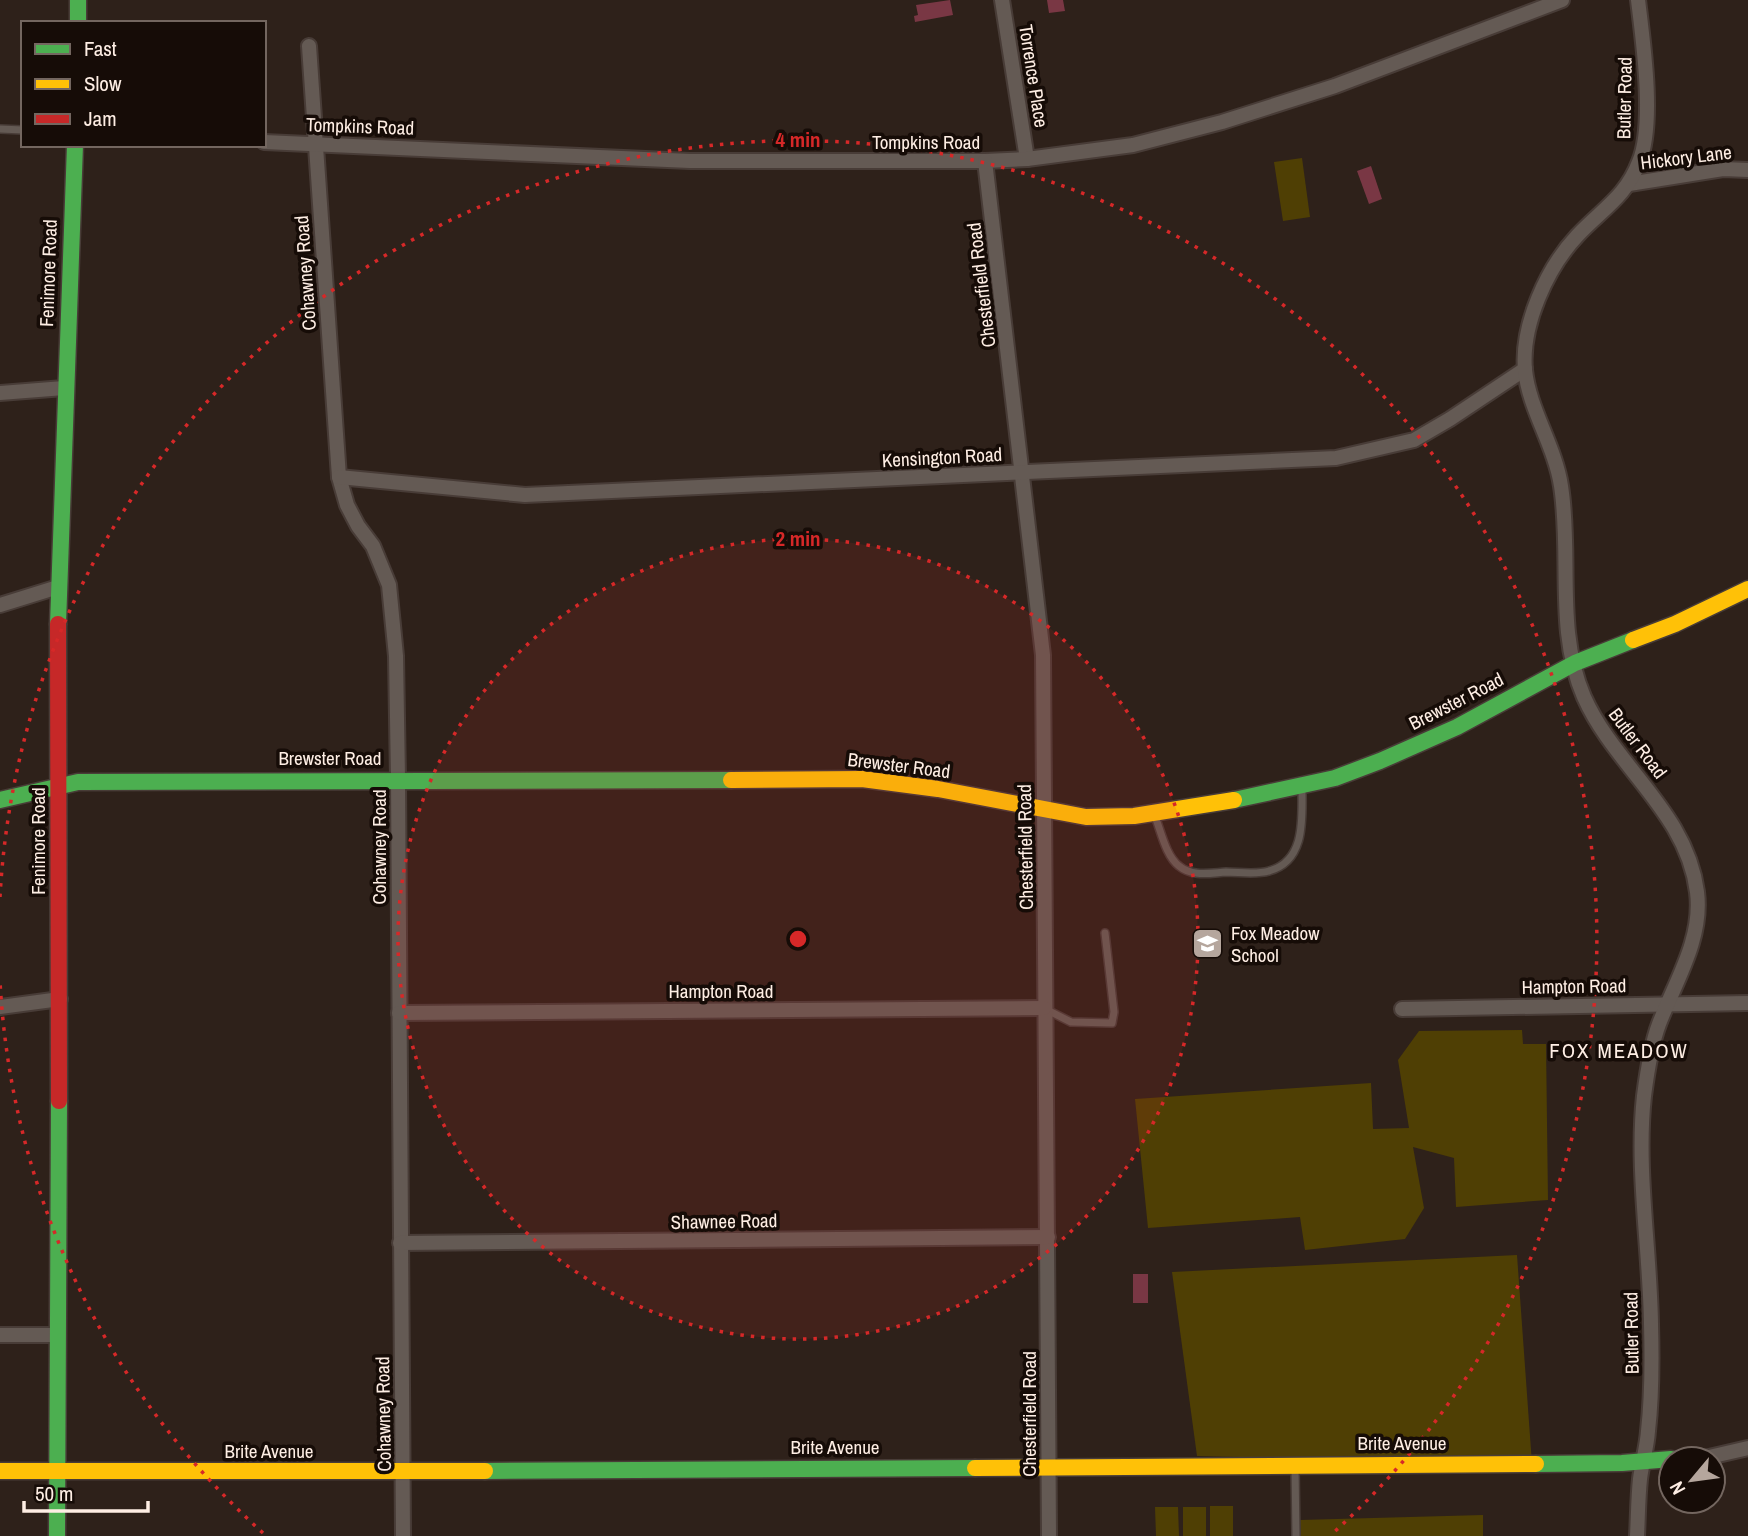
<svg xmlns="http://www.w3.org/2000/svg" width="1748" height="1536" viewBox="0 0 1748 1536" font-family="'Archivo Narrow',sans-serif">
  <rect width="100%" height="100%" fill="#2e211a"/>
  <g fill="#4f3f04">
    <path d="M1302,158l8,59 -27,4 -9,-59z"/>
    <path d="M1522,1030l1,14h23l2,156 -92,7 -2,-49 -41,-11 11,61 -19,31 -100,11 -5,-33 -152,11 -13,-129 236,-16 2,46 36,-1 -11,-68 21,-29z"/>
    <path d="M1517,1255l15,209 -335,-8 -25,-184z"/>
    <rect x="1210" y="1506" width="23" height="30"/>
    <path d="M1155,1507h23l1,29h-23z"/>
    <rect x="1183" y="1507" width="23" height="29"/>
    <path d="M1483,1515v21h-182l-1,-16z"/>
  </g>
  <g fill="#793744">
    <path d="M950,0l3,15 -38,7 -1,-6 4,-1 -2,-10z"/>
    <path d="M1047,0h16l2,11 -16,2z"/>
    <path d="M1371,166l11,33 -13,5 -12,-33z"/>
    <rect x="1133" y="1274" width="15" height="29"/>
  </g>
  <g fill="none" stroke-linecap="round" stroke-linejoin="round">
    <defs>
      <g id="lane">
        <path d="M0,129l23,1"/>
        <path d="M1154,814c7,16 11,41 25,52 13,11 31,7 47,6 13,0 30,3 43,-1 37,-10 33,-53 33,-82"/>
        <path d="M1045,1009l26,13 41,1 2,-11 -9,-79"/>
        <path d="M1295,1467l1,69"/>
      </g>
      <g id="street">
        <path d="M1002,0l25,159"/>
        <path d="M309,46l30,431 8,28 11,21 15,20 16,39 7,71 2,123 5,757"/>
        <path d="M264,142l426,19h295l42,-2 106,-14 89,-23 113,-36 227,-86"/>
        <path d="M985,161l58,494 6,881"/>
        <path d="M1629,184l94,-15 25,1"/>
        <path d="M0,393l64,-5"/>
        <path d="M339,477l186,18 811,-37 78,-18 36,-21 75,-50"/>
        <path d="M0,605l58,-18"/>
        <path d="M0,1007l60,-8"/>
        <path d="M1402,1009l346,-6"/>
        <path d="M399,1013l645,-5"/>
        <path d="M400,1243l648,-6"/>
        <path d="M0,1335h58"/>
        <path d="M1684,1459l25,-2 39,-9"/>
        <path d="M1637,1536c1,-19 1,-38 3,-57 2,-16 7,-32 8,-48 4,-35 4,-72 3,-107 -1,-74 -15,-155 -7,-228 3,-23 7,-51 15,-72 16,-42 44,-85 38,-132 -10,-80 -82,-125 -113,-195 -29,-66 -12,-142 -23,-211 -6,-40 -32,-77 -36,-116 -4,-45 22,-102 52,-134 24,-26 49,-39 62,-74 16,-38 4,-121 -1,-162"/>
      </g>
      <g id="fast">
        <path d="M78,0v23"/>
        <path d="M58,624l17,-479"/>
        <path d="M0,800l78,-18 653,-2"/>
        <path d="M1234,800l101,-22 45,-17 77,-34 118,-64 58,-23"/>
        <path d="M1536,1464l86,-1 49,-4"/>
        <path d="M485,1471l490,-3"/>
        <path d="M57,1536l2,-435"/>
      </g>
      <g id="slow">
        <path d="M1633,640l42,-16 73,-35"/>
        <path d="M731,780l131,-1 76,10 148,28 48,-1 100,-16"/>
        <path d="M975,1468l561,-4"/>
        <path d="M0,1471h485"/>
      </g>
      <path id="jam" d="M58,624l1,477"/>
    </defs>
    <use href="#lane" stroke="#483c37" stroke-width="10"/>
    <use href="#street" stroke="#483c37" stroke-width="18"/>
    <use href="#fast" stroke="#483c37" stroke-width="19"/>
    <use href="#slow" stroke="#483c37" stroke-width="19"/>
    <use href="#jam" stroke="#483c37" stroke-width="19"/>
    <use href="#lane" stroke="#645a54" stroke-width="7"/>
    <use href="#street" stroke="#645a54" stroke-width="14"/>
    <use href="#fast" stroke="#4caf50" stroke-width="16"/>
    <use href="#slow" stroke="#ffc107" stroke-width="16"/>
    <use href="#jam" stroke="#c62828" stroke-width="16"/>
  </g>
  <circle cx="798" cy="939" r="400" fill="#d62828" fill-opacity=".12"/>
  <g fill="none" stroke="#d62828" stroke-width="3.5" stroke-dasharray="3.5 7">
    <circle cx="798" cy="939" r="400"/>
    <path d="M263 1533A799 799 0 0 1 0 981M0 897A799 799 0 1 1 1333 1533"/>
  </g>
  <defs>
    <symbol id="school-square" viewBox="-11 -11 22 22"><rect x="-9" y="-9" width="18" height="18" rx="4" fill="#b5a69d" stroke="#160c07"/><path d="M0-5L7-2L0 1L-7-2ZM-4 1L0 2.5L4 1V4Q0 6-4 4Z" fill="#fff"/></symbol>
  </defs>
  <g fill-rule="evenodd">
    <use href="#school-square" x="1190" y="926" width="35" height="35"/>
  </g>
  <g text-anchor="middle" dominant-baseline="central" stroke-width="7" stroke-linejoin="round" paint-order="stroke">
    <g font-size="19" fill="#feeee4" stroke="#160c07">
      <text transform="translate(1034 76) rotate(81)">Torrence Place</text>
      <text transform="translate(1624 98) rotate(-89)">Butler Road</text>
      <text transform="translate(360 126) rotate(2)">Tompkins Road</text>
      <text x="926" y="142">Tompkins Road</text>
      <text transform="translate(1686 157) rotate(-7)">Hickory Lane</text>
      <text transform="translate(48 273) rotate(-88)">Fenimore Road</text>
      <text transform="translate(305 273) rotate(-94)">Cohawney Road</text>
      <text transform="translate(981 285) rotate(-97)">Chesterfield Road</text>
      <text transform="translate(942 457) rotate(-3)">Kensington Road</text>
      <text transform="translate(1456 701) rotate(-27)">Brewster Road</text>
      <text transform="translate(1638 743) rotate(53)">Butler Road</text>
      <text x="330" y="758">Brewster Road</text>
      <text transform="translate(899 765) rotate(7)">Brewster Road</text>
      <text transform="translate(38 841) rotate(-90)">Fenimore Road</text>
      <text transform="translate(379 847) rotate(-90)">Cohawney Road</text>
      <text transform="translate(1025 847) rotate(-91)">Chesterfield Road</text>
      <text transform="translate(1574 986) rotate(-1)">Hampton Road</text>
      <text x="721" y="991">Hampton Road</text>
      <text transform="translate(724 1221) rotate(-1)">Shawnee Road</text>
      <text transform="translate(1631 1333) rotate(-91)">Butler Road</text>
      <text transform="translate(383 1414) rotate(-91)">Cohawney Road</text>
      <text transform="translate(1029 1414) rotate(-90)">Chesterfield Road</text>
      <text x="1402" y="1443">Brite Avenue</text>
      <text x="835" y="1447">Brite Avenue</text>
      <text x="269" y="1451">Brite Avenue</text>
    </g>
    <g font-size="19" fill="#feeee4" stroke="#160c07" text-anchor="start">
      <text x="1231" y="933">Fox Meadow<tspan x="1231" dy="22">School</tspan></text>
    </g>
    <g font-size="21" letter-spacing="2" fill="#feeee4" stroke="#160c07">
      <text x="1619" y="1050">FOX MEADOW</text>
    </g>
  </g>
  <circle cx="798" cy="939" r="10" fill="#d62828" stroke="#160c07" stroke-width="3.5"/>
  <g font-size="21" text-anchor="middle" font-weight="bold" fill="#d62828" stroke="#160c07" stroke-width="7" stroke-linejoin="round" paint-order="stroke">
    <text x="798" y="147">4 min</text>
    <text x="798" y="546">2 min</text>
  </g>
  <rect x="21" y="21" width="245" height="126" fill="#160c07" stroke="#73665f" stroke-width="2"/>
  <rect x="35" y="44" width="35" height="10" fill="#4caf50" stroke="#73665f" stroke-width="2"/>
  <text x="84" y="56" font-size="21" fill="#feeee4">Fast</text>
  <rect x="35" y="79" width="35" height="10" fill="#ffc107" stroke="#73665f" stroke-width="2"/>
  <text x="84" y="91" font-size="21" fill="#feeee4">Slow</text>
  <rect x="35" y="114" width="35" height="10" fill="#c62828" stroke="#73665f" stroke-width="2"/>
  <text x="84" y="126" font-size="21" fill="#feeee4">Jam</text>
  <g transform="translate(1692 1480) rotate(241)"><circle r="33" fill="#160c07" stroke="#73665f" stroke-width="2"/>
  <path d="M0-5L12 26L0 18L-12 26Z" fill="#b5a69d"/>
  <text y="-10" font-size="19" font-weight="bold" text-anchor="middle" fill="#feeee4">N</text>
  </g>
  <path d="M24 1501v10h124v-10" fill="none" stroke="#feeee4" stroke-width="3.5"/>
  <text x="35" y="1501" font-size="21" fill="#feeee4" stroke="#160c07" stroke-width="5" paint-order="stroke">50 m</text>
</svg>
